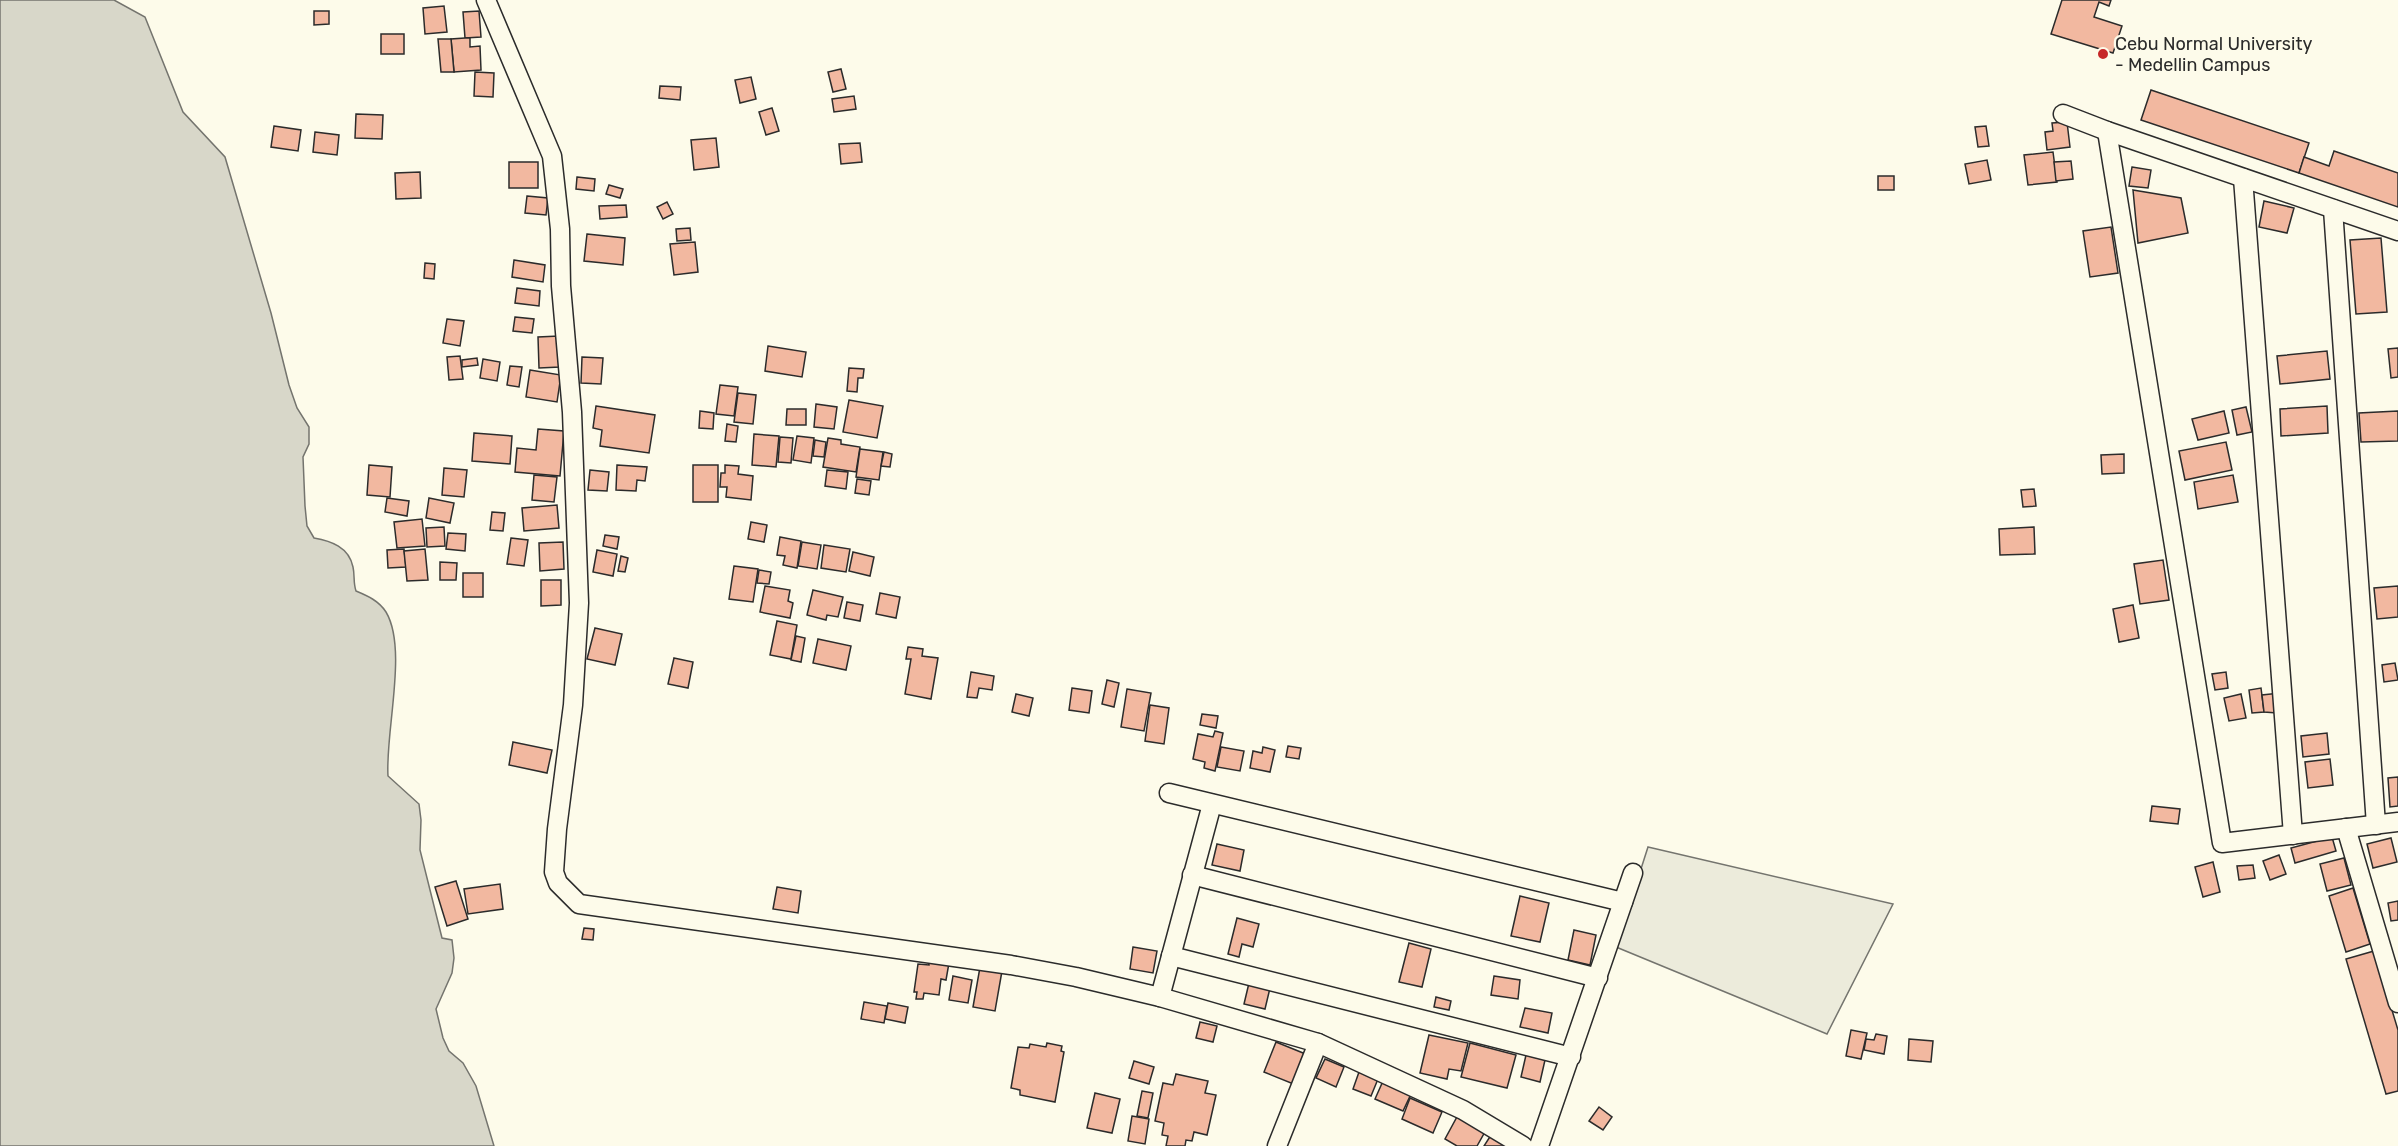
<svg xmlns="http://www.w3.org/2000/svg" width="2398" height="1146" viewBox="0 0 2398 1146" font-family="Rubik,sans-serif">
  <rect width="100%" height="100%" fill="#fdfbea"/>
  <path fill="#ecebdb" stroke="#74746e" stroke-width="1.5" d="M1648,847l245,57 -66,130 -211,-87z"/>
  <path fill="#d8d7c9" stroke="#74746e" stroke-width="1.5" d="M0,0h114l31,17 38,95 42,45 46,156 18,72 8,23 12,19v17l-6,13 2,49 2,20 7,12c17,3 35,9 39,29 2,9 0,15 3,24 12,5 23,10 30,21 22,37 -1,120 2,164l31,28 2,16 -1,30 22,88 10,2 2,18 -2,15 -16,36 7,29 6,13 14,12 13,23 18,60h-494z"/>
  <g fill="#f2b8a0" stroke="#2b2b2b" stroke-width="1.5">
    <path d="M2062,0h49l-2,6 -10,-4 -5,15 28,9 -9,27 -62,-19z"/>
    <path d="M444,6l3,26 -22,2 -2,-26z"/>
    <path d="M314,11h15v13l-15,1z"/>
    <path d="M479,11l2,26 -16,1 -2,-26z"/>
    <rect x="381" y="34" width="23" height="20"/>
    <path d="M465,38h5v9l10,-1 1,24 -27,2 -3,-33z"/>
    <path d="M438,39h13l3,33h-13z"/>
    <path d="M841,69l5,20 -13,3 -5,-20z"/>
    <path d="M475,72l19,1 -1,24 -19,-1z"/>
    <path d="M751,77l5,22 -16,4 -5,-23z"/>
    <path d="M660,86l21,1 -1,13 -21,-2z"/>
    <path d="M2151,90l158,53 -10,30 -158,-53z"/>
    <path d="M854,96l2,13 -22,3 -2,-13z"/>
    <path d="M772,108l7,23 -13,4 -7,-23z"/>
    <path d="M356,114l27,1 -1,24 -27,-1z"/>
    <path d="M2067,122l3,25 -23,3 -2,-18 8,-1 -1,-8z"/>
    <path d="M274,126l27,4 -3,21 -27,-4z"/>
    <path d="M1986,126l3,20 -11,1 -3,-20z"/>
    <path d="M315,132l24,3 -2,20 -24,-3z"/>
    <path d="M716,138l3,29 -25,3 -3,-30z"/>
    <path d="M860,143l2,19 -21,2 -2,-20z"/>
    <path d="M2334,151l64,22v34l-99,-34 5,-16 25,9z"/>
    <path d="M2053,152l4,30 -29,3 -4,-30z"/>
    <path d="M1987,160l4,20 -22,4 -4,-20z"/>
    <path d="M2071,161l2,18 -17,2 -2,-19z"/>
    <rect x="509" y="162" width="29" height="26"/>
    <path d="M2132,167l19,3 -3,18 -19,-2z"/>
    <path d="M420,172l1,26 -25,1 -1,-26z"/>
    <rect x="1878" y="176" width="16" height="14"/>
    <path d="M577,177l18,2 -1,12 -18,-2z"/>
    <path d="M609,185l14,4 -3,9 -14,-4z"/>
    <path d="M2133,190l48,8 7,35 -50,10z"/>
    <path d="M527,196l21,2 -2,17 -21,-2z"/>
    <path d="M2264,201l30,7 -7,25 -28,-6z"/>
    <path d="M667,202l6,12 -10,5 -6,-12z"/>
    <path d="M626,205l1,12 -27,2 -1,-13z"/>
    <path d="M2111,227l7,46 -28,4 -7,-46z"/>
    <path d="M690,228l1,12 -14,1 -1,-12z"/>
    <path d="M587,234l38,4 -2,27 -39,-4z"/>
    <path d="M2381,238l6,74 -31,2 -6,-74z"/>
    <path d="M695,242l3,30 -24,3 -4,-31z"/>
    <path d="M514,260l31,5 -2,17 -31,-5z"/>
    <path d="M425,263l10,1 -1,15 -10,-1z"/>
    <path d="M517,288l23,3 -1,15 -24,-3z"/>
    <path d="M515,317l19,2 -2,14 -19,-2z"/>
    <path d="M447,319l17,2 -4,25 -17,-3z"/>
    <path d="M559,336l1,31 -21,1 -1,-31z"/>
    <path d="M768,346l38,6 -4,25 -37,-6z"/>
    <path d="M2398,348v29l-7,1 -3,-29z"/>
    <path d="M2327,351l3,28 -50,5 -3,-28z"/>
    <path d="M460,356l3,23 -14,1 -2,-23z"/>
    <path d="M582,357l21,1 -2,26 -20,-1z"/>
    <path d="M477,358l1,7 -16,2v-7z"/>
    <path d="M483,359l17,3 -3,19 -17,-3z"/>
    <path d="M510,366l12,1 -3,20 -12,-2z"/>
    <path d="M849,368l15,1 -1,9h-5l-1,14 -10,-1z"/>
    <path d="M530,370l31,5 -4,27 -31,-5z"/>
    <path d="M720,385l18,2 -4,29 -18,-2z"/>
    <path d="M738,393l18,2 -3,29 -19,-2z"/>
    <path d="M849,400l34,6 -6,32 -34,-6z"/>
    <path d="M816,404l21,3 -3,22 -20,-2z"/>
    <path d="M596,406l59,9 -6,38 -49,-7 2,-16 -9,-2z"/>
    <path d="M2327,406l1,27 -47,3 -1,-27z"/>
    <path d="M2246,407l6,25 -15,3 -5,-25z"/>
    <path d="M787,409h19v16h-20z"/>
    <path d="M700,411l14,2 -1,16 -14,-1z"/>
    <path d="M2224,411l5,22 -31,7 -6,-21z"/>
    <path d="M2398,411v30l-37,1 -2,-29z"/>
    <path d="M727,424l11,2 -2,16 -11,-1z"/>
    <path d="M538,429l26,2 -4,45 -45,-4 2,-24 19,2z"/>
    <path d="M474,433l38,3 -2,28 -38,-3z"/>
    <path d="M754,434l25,2 -3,31 -24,-2z"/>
    <path d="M797,436l17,2 -3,25 -18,-3z"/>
    <path d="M780,437l13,1 -2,25 -13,-1z"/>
    <path d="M828,438l13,2v4l19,3 -4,25 -33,-5z"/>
    <path d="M815,440l11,2 -2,15 -11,-1z"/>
    <path d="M2226,442l6,28 -47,10 -6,-29z"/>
    <path d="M860,449l23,3 -4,28 -23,-3z"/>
    <path d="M884,452l8,2 -2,13 -9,-1z"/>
    <path d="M2124,454v19l-22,1 -1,-19z"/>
    <path d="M369,465l23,2 -2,30 -23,-2z"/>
    <path d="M617,465l30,2 -2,14 -8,-1 -1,11 -20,-1z"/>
    <rect x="693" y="465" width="25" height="37"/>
    <path d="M725,465l14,1 -1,8 15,2 -2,24 -25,-3 1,-10h-7l1,-14h4z"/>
    <path d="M444,468l23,2 -3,27 -22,-2z"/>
    <path d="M590,470l19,2 -2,19 -19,-1z"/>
    <path d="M827,470l21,2 -2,17 -21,-3z"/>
    <path d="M534,475l23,2 -3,25 -22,-2z"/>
    <path d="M2233,475l5,27 -40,7 -4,-27z"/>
    <path d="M857,479l14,2 -2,14 -14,-2z"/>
    <path d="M2034,489l2,17 -13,1 -2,-17z"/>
    <path d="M387,498l22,3 -2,15 -22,-4z"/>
    <path d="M429,498l25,5 -4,20 -24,-5z"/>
    <path d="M557,505l2,23 -35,3 -2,-23z"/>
    <path d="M492,512l13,1 -2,18 -13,-1z"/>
    <path d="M422,519l3,27 -28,2 -3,-26z"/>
    <path d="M751,522l16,3 -3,17 -16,-3z"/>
    <path d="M444,527l1,19 -18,1 -1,-19z"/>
    <path d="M2034,527l1,27 -35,1 -1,-26z"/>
    <path d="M448,533l18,1 -1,17 -19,-2z"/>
    <path d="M605,535l14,2 -2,12 -14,-3z"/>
    <path d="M780,537l21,4 -4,27 -14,-3 2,-9 -8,-1z"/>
    <path d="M511,538l17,2 -4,26 -17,-2z"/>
    <path d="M563,542l1,27 -24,2 -1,-28z"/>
    <path d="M802,542l19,3 -4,24 -19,-3z"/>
    <path d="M824,545l26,4 -4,23 -25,-4z"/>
    <path d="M404,549l2,18 -18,1 -1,-18z"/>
    <path d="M425,549l3,31 -21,1 -3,-30z"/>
    <path d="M597,550l20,4 -4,22 -20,-4z"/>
    <path d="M853,552l21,5 -4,19 -21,-5z"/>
    <path d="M621,556l7,2 -3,14 -7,-1z"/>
    <path d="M2163,560l6,40 -29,4 -6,-40z"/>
    <path d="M440,562l17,1 -1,17h-16z"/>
    <path d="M734,566l24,3 -5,33 -24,-3z"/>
    <path d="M759,570l12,2 -2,12 -12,-1z"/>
    <rect x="463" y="573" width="20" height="24"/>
    <path d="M541,580h20v25l-20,1z"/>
    <path d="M765,586l25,4 -2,11 5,2 -3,15 -30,-6z"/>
    <path d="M2398,586v31l-21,2 -3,-31z"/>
    <path d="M813,590l30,7 -5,20 -11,-2 -1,5 -19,-5z"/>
    <path d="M880,593l20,4 -4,21 -20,-4z"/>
    <path d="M847,602l16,3 -3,16 -16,-3z"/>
    <path d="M2133,605l6,33 -20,4 -6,-33z"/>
    <path d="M777,621l20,4 -6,34 -21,-4z"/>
    <path d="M595,628l27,6 -7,31 -28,-6z"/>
    <path d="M796,636l9,2 -4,24 -10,-2z"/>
    <path d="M818,639l33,7 -5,24 -33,-7z"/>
    <path d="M908,647l15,2 -1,7 16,2 -7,41 -26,-5 6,-35h-5z"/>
    <path d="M674,658l19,4 -5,26 -20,-4z"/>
    <path d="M2395,663l3,17 -14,2 -2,-17z"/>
    <path d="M971,672l23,4 -2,14 -13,-2 -2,10 -10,-1z"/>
    <path d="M2226,672l2,16 -13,2 -3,-16z"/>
    <path d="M1107,680l12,3 -5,24 -12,-3z"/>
    <path d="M1072,688l20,3 -3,22 -20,-3z"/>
    <path d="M2261,688l3,24 -12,1 -3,-23z"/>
    <path d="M1127,689l24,4 -7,38 -23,-4z"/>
    <path d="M2280,693l-3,20 -13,-1 -2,-17z"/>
    <path d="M1016,694l17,4 -4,18 -17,-4z"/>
    <path d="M2241,694l5,24 -17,3 -5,-23z"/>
    <path d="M1150,705l19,3 -5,36 -19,-3z"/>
    <path d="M1202,714l16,2 -2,12 -16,-3z"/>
    <path d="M1215,731l8,2 -8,38 -11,-3 1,-6 -12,-3 5,-25 15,3z"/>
    <path d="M2327,733l2,21 -26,3 -2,-21z"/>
    <path d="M513,742l39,8 -5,23 -38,-8z"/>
    <path d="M1288,746l13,2 -2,11 -13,-2z"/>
    <path d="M1221,747l23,4 -4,20 -23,-4z"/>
    <path d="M1263,747l12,3 -5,22 -20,-4 3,-17 9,2z"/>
    <path d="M2330,759l3,26 -25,3 -3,-26z"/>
    <path d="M2398,777v29l-8,1 -2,-29z"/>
    <path d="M2152,806l28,3 -2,15 -28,-3z"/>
    <path d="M2332,837l4,14 -41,12 -4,-15z"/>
    <path d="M2391,838l6,24 -24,6 -6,-24z"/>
    <path d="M1217,844l27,6 -4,21 -28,-6z"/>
    <path d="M2279,855l7,19 -16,6 -7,-19z"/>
    <path d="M2344,858l7,27 -24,6 -7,-27z"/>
    <path d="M2213,862l7,30 -17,5 -8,-30z"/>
    <path d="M2253,865l2,13 -16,2 -2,-14z"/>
    <path d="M456,881l12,38 -21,7 -12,-39z"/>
    <path d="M500,884l3,25 -35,5 -4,-25z"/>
    <path d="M777,887l24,4 -3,22 -25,-4z"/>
    <path d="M2353,888l17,56 -24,8 -17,-56z"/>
    <path d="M1520,896l29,7 -9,39 -29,-6z"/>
    <path d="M2398,901v19l-7,1 -3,-18z"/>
    <path d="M1237,918l22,6 -6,23 -11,-3 -3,13 -11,-3z"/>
    <path d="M584,928l10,1 -1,11 -11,-1z"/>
    <path d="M1574,930l22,5 -6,30 -22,-5z"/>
    <path d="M1409,943l22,6 -9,38 -23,-5z"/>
    <path d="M1133,947l24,4 -4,22 -23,-4z"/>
    <path d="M2374,951l24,79v61l-12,3 -40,-135z"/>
    <path d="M929,961l20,2 -3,17 -5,-1 -2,16 -15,-2 -1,6h-7l1,-7h-3l4,-28 11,1z"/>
    <path d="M980,967l22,4 -7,40 -22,-4z"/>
    <path d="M953,976l19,4 -4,23 -19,-3z"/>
    <path d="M1494,976l26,4 -2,19 -27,-4z"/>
    <path d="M1249,983l21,5 -5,21 -21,-5z"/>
    <path d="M1436,997l15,4 -2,9 -15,-3z"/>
    <path d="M864,1002l23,4 -3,17 -23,-4z"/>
    <path d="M888,1003l20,4 -3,16 -20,-4z"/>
    <path d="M1525,1008l27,5 -4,20 -28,-6z"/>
    <path d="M1200,1022l17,4 -4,16 -17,-4z"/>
    <path d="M1851,1030l16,3 -6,26 -15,-3z"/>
    <path d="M1876,1034l11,2 -3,18 -20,-4 2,-11 8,1z"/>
    <path d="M1429,1035l39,8 -7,28 -12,-2 -2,10 -27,-6z"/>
    <path d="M1909,1039l24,2 -2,21 -23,-2z"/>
    <path d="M1276,1042l32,13 -12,30 -32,-13z"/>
    <path d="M1047,1043l15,3 -1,5 3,1 -9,50 -35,-7v-5l-9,-2 7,-41 11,1 1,-4 16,3z"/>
    <path d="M1470,1043l46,12 -9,33 -46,-11z"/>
    <path d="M1526,1055l19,5 -5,22 -19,-5z"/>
    <path d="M1325,1059l19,8 -8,20 -20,-9z"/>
    <path d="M1134,1061l20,6 -5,17 -20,-6z"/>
    <path d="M1359,1072l19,7 -7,17 -18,-7z"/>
    <path d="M1176,1074l32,7 -3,12 11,2 -9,40 -13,-3 -2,9 -6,-1 -1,6h-19l2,-10 -6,-1 2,-12 -9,-2 8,-38 10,2z"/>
    <path d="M1383,1081l28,13 -8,17 -28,-12z"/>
    <path d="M1142,1091l11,2 -5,25 -11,-2z"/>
    <path d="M1095,1093l25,6 -8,34 -25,-5z"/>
    <path d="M1410,1098l32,14 -9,21 -31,-14z"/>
    <path d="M1599,1107l13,10 -9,13 -14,-9z"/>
    <path d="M1458,1115l28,15 -9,16h-20l-12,-7z"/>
    <path d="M1132,1116l17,3 -4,25 -17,-3z"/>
    <path d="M1493,1132l13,14h-22z"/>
  </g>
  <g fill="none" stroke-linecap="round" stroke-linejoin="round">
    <defs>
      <g id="street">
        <path d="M486,0l66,156 8,73 1,57 11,126 7,191 -6,102 -16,124 -3,43 4,11 21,21 432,61 65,12 84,20 158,46 145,67 60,36"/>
        <path d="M2063,114l44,17 291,100"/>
        <path d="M2107,131l115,712 176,-21"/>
        <path d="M2243,178l50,657"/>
        <path d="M2333,209l43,616"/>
        <path d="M1169,793l454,109"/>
        <path d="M2346,828l52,175"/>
        <path d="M1192,875l406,103"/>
        <path d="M1171,956l400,101"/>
        <path d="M1160,997l52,-193"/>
        <path d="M1277,1146l41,-103"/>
        <path d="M1539,1146l94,-273"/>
      </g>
    </defs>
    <use href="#street" stroke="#2b2b2b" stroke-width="21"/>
    <use href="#street" stroke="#fdfbea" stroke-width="18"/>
  </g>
  <circle fill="#c62828" stroke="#fdfbea" stroke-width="2" cx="2103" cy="54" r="6"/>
  <g text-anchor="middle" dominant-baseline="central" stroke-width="4.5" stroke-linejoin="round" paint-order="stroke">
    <g font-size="18" fill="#2b2b2b" stroke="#fdfbea" text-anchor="start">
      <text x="2115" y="44">Cebu Normal University<tspan x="2115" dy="21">- Medellin Campus</tspan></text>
    </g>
  </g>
</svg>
